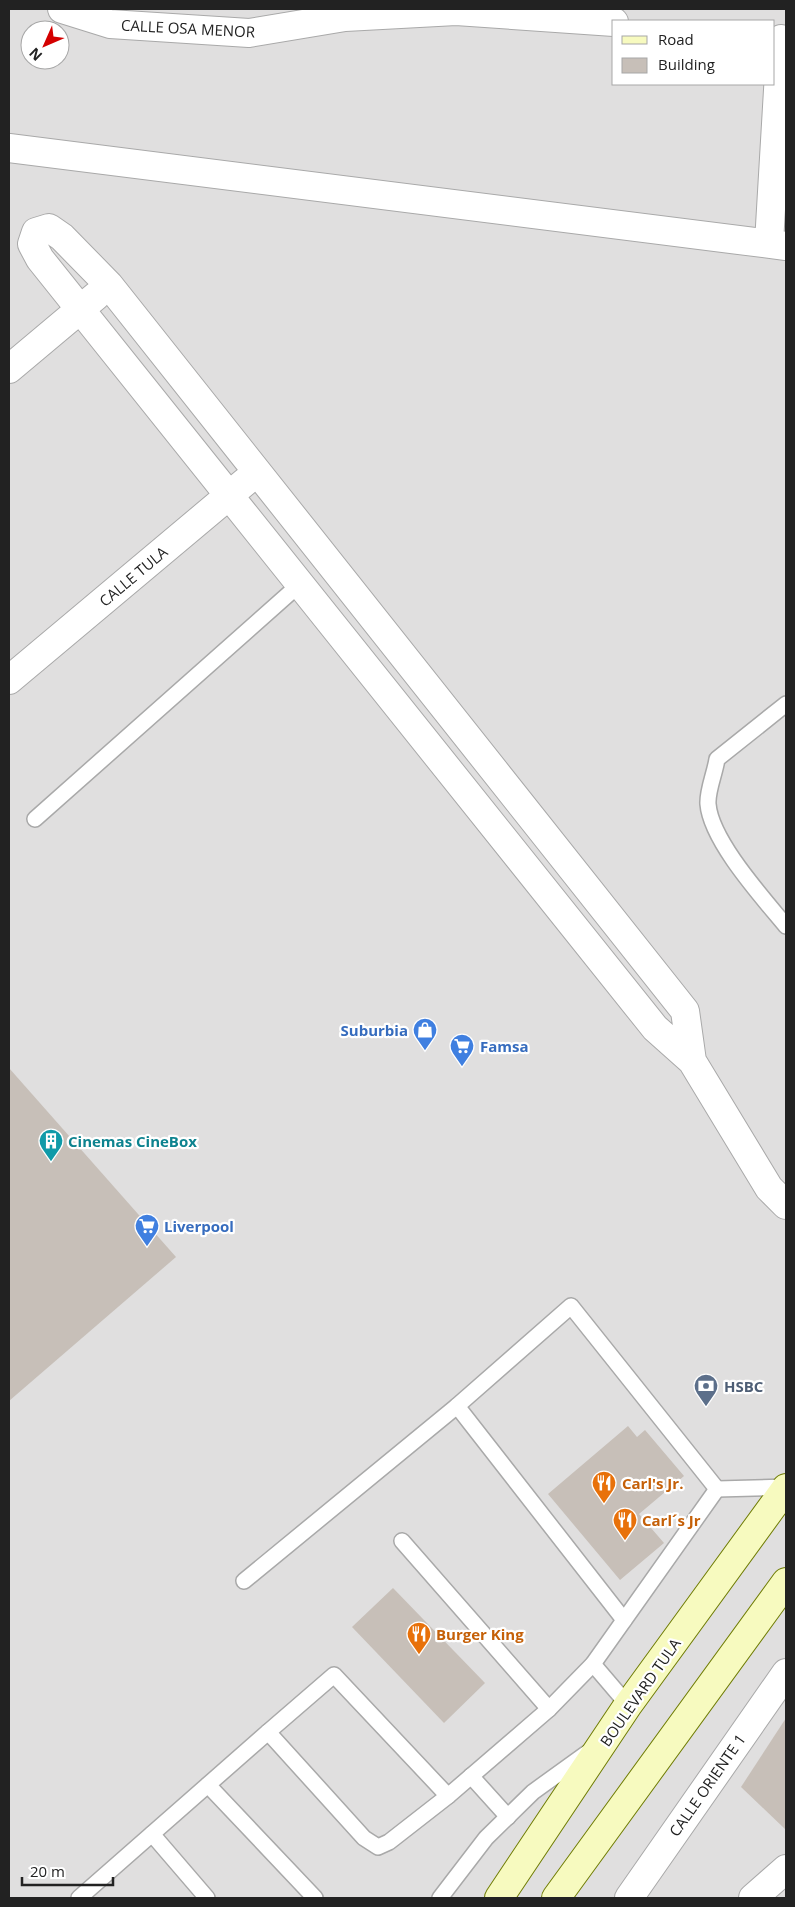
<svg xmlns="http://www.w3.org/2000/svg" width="795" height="1907" viewBox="0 0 795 1907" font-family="'Open Sans',sans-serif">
  <rect width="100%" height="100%" fill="#f2efe9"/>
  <path fill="#e0dfdf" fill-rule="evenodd" d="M9,9h777v1889h-777zM614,21h160v63h-160zM30,30h30v30h-30z"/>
  <g fill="#c7bfb8">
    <path d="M9,1068l167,189 -167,144z"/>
    <path d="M628,1426l9,11 8,-7 39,46 -45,38 25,29 -44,37 -72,-86z"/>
    <path d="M393,1588l92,95 -41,40 -92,-96z"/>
    <path d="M786,1718v112l-45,-43z"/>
  </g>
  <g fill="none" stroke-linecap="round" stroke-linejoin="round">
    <defs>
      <g id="service">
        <path d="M786,704l-69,55c-2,14 -10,32 -9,45 3,37 55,94 78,122"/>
        <path d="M35,819l266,-236"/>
        <path d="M457,1406l167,214"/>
        <path d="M402,1541l147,168"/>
        <path d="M244,1581l213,-175 114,-100 146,183 69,-2"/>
        <path d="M593,1664l35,41"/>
        <path d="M268,1732l66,-57 114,121"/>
        <path d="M471,1776l37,41"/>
        <path d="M208,1785l107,113"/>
        <path d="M152,1834l55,64"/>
        <path d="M79,1898l189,-166 96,106 14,9 11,-5 59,-46 101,-87 44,-45 124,-175"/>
        <path d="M440,1898l46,-60 47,-46 54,-39"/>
      </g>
      <g id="minor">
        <path d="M62,9l48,15 139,9 96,-16 111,-6 158,11"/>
        <path d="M9,148l777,98"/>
        <path d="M769,243l12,-204"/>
        <path d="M9,369l87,-73"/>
        <path d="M9,680l236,-198"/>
        <path d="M692,1061l-7,-50 -576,-726 -47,-48 -13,-9 -13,4 -4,12 8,15 615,769 37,33 77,127 17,17"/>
        <path d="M753,1898l33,-29"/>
      </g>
      <path id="tertiary" d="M629,1898l157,-225"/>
      <g id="secondary">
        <path d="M499,1898l129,-193 158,-217"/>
        <path d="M556,1898l230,-316"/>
      </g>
    </defs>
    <use href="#service" stroke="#a9a9a9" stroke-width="18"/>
    <use href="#minor" stroke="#a9a9a9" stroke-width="30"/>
    <use href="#tertiary" stroke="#a9a9a9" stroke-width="30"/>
    <use href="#secondary" stroke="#707d05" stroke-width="30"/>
    <use href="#service" stroke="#fff" stroke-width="15"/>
    <use href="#minor" stroke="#fff" stroke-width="28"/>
    <use href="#tertiary" stroke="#fff" stroke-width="28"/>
    <use href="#secondary" stroke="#f7fabf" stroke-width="28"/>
  </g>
  <defs>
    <symbol id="shop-pin" viewBox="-11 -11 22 30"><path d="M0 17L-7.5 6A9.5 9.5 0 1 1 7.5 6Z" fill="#3f7fe0" stroke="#fff"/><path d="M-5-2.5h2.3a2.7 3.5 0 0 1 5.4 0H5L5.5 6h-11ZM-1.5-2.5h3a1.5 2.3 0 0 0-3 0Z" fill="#fff"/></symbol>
    <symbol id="supermarket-pin" viewBox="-11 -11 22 30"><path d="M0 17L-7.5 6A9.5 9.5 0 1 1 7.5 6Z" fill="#3f7fe0" stroke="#fff"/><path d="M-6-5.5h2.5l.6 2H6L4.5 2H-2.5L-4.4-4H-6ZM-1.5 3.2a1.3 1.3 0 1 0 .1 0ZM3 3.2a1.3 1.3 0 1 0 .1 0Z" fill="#fff"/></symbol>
    <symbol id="building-pin" viewBox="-11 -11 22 30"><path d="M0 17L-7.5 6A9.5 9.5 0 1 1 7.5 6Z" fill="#0f9aa8" stroke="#fff"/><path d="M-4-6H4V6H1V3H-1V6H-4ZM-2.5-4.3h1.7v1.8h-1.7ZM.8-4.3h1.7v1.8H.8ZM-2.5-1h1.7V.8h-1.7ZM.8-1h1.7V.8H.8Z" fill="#fff"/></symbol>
    <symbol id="bank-pin" viewBox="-11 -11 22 30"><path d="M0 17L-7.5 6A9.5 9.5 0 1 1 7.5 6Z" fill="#5c6f8a" stroke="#fff"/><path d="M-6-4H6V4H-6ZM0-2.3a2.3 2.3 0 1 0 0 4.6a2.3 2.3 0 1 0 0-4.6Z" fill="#fff"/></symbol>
    <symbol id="restaurant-pin" viewBox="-11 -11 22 30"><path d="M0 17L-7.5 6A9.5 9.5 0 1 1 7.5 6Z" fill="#e8710a" stroke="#fff"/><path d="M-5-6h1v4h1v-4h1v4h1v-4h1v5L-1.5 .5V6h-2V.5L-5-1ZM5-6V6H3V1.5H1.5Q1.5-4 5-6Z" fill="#fff"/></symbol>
  </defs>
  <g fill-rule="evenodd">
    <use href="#shop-pin" x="411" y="1016" width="28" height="38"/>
    <use href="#supermarket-pin" x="448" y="1032" width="28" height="38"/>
    <use href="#building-pin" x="37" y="1127" width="28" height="38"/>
    <use href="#supermarket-pin" x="133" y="1212" width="28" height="38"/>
    <use href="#bank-pin" x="692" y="1372" width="28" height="38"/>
    <use href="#restaurant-pin" x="590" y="1469" width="28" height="38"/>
    <use href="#restaurant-pin" x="611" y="1506" width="28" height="38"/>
    <use href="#restaurant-pin" x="405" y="1620" width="28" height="38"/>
  </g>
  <g text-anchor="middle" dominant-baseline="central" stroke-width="4.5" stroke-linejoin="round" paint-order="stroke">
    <g font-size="15" fill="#222" stroke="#fff">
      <text transform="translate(188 28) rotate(3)">CALLE OSA MENOR</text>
      <text transform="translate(133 576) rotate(-40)">CALLE TULA</text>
      <text transform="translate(640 1692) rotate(-55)">BOULEVARD TULA</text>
      <text transform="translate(707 1785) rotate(-55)">CALLE ORIENTE 1</text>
    </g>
    <g font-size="15" font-weight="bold" fill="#366cbe" stroke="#fff" text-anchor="start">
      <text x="408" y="1030" text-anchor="end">Suburbia</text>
      <text x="480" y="1046">Famsa</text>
      <text x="164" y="1226">Liverpool</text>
    </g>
    <g font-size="15" font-weight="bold" fill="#0d838f" stroke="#fff" text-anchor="start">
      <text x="68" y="1141">Cinemas CineBox</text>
    </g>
    <g font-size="15" font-weight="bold" fill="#4e5e75" stroke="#fff" text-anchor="start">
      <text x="724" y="1386">HSBC</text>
    </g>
    <g font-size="15" font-weight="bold" fill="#c56008" stroke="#fff" text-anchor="start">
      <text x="622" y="1483">Carl's Jr.</text>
      <text x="642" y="1520">Carl´s Jr</text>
      <text x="436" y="1634">Burger King</text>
    </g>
  </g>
  <rect width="795" height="1907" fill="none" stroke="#222222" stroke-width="20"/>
  <rect x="612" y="20" width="162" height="65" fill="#ffffff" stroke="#a7a7a7"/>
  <rect x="622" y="36" width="25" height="8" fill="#f7fabf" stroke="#a7a7a7"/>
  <text x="658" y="45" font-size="15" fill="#222222">Road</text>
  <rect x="622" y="58" width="25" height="15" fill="#c7bfb8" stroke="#a7a7a7"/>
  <text x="658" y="70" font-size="15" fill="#222222">Building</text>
  <g transform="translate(45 45) rotate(225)"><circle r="24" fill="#ffffff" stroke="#a7a7a7"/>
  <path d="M0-4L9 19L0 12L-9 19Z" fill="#d40000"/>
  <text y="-8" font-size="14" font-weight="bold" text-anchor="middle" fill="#222222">N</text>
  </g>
  <path d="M22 1877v8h91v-8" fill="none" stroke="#222222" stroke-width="2.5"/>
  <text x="30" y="1877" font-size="15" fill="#222222" stroke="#ffffff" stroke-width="4" paint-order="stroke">20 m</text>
</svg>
